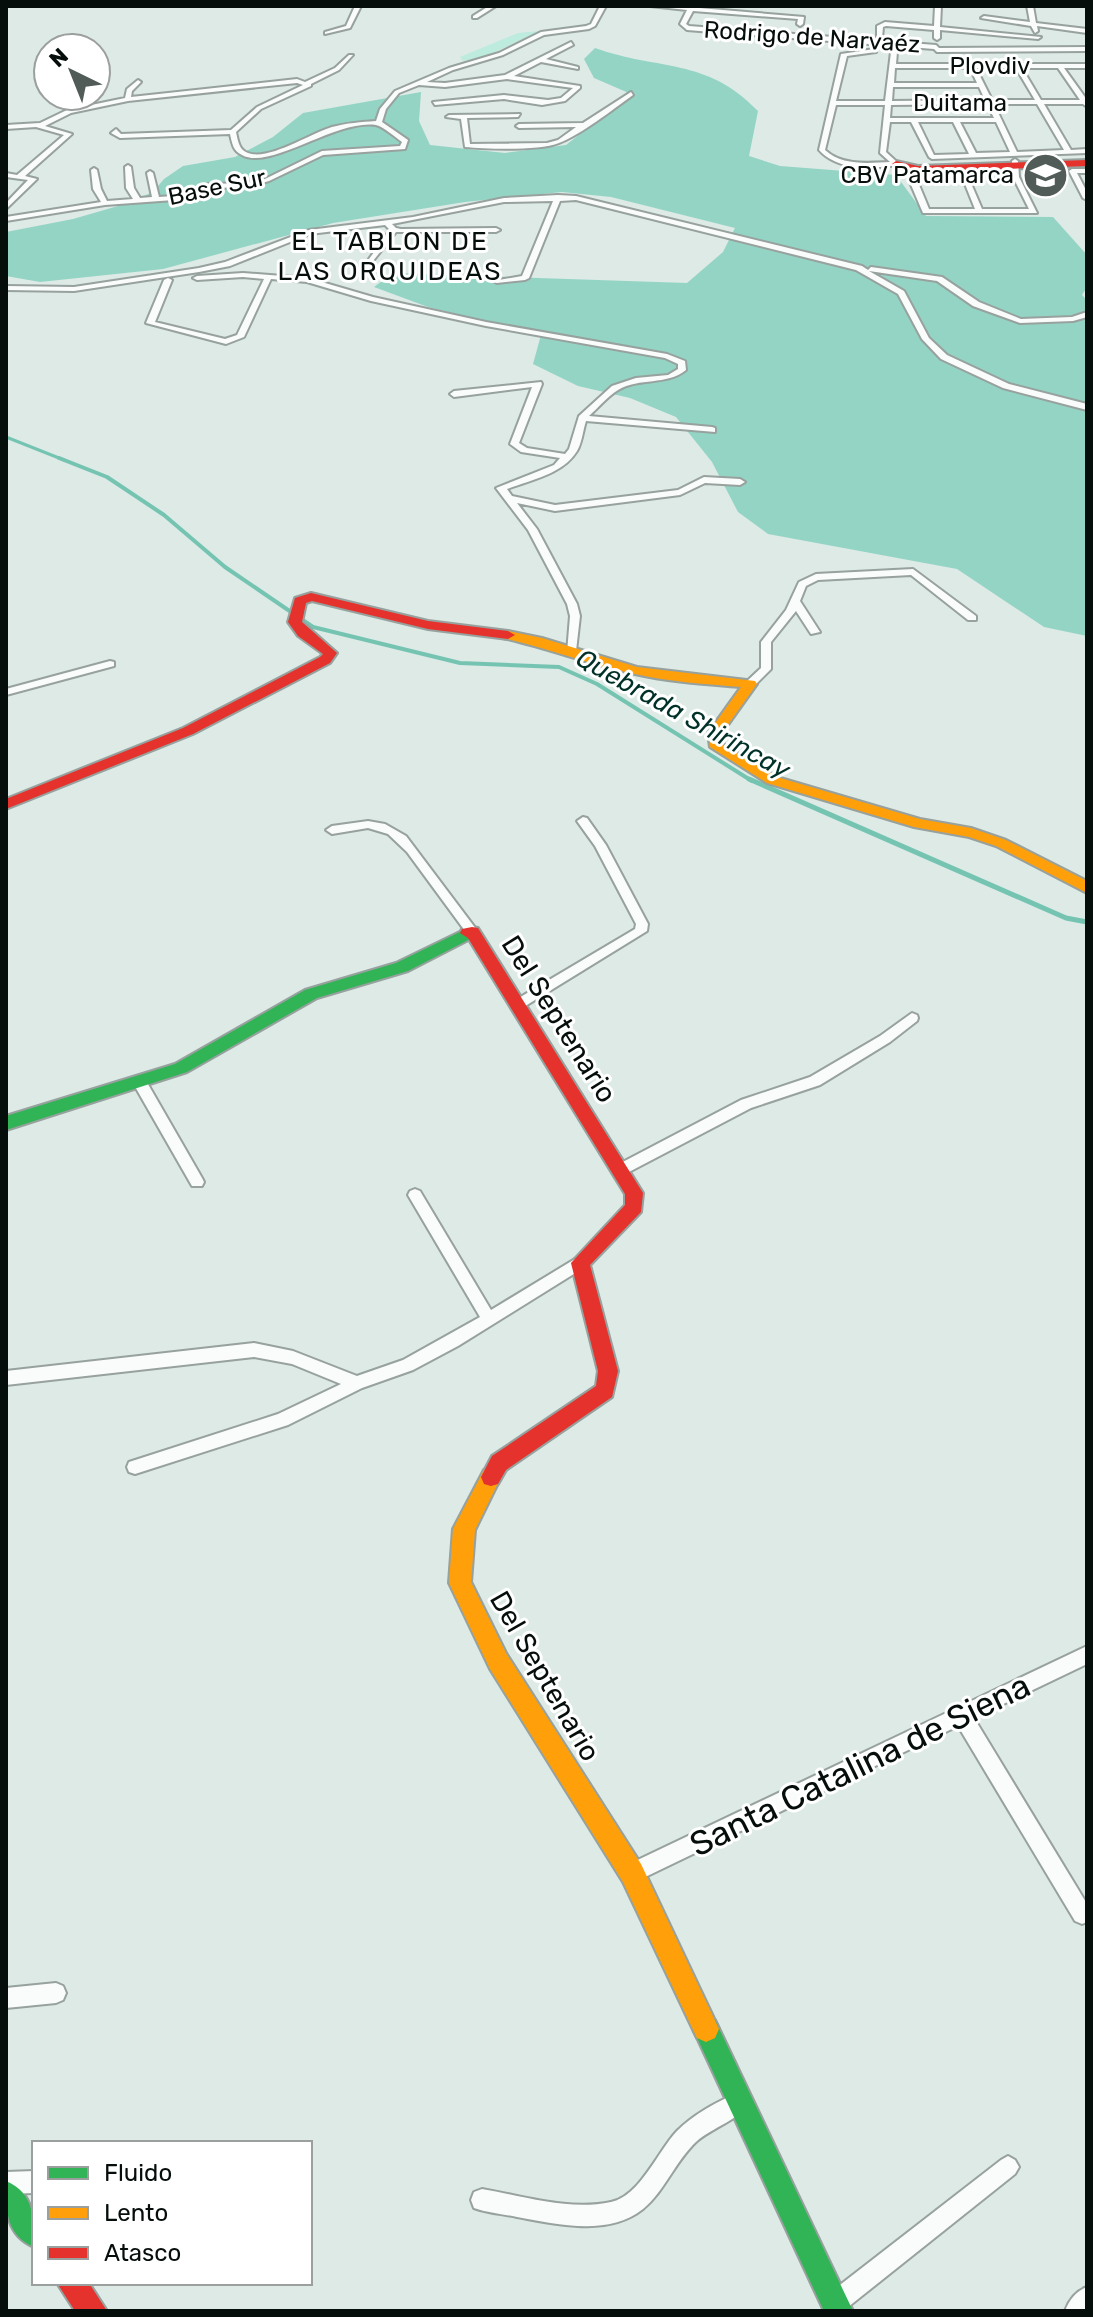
<svg xmlns="http://www.w3.org/2000/svg" width="1093" height="2317" viewBox="0 0 1093 2317" font-family="Rubik,sans-serif">
  <rect width="100%" height="100%" fill="#ddeae6"/>
  <path fill="#bdebde" d="M540,31l-56,26 -21,4 -3,-4 58,-24z"/>
  <path fill="#94d4c4" d="M595,48c64,23 111,9 163,63l-9,45 31,10 116,9 30,41 127,1 34,38v32l-5,8 5,5v336l-43,-9 -87,-58 -189,-35 -30,-22 -26,-50 -36,-45 -46,-19 -52,-12 -45,-22 8,-29 -113,-28 -54,-20 19,-14 294,10 36,-31 12,-24 -124,-31 -49,-5 -97,10 -132,21 -170,46 -123,13 -34,-6v-44l67,-13 52,-15 28,-12 11,-13 19,-13 52,-9 38,-20 30,-24 118,-21 -2,29 11,24 75,8 61,-8 65,-51 -37,-16 -10,-19z"/>
  <g fill="none" stroke-linecap="round" stroke-linejoin="round">
    <path stroke="#75c4b2" stroke-width="3" d="M6,437l58,23"/>
    <path stroke="#75c4b2" stroke-width="4" d="M59,458l48,19 57,38 61,52 88,60 147,36 99,4 38,17 155,97"/>
    <path stroke="#75c4b2" stroke-width="5" d="M749,779l317,139 21,4"/>
    <defs>
      <g id="street">
        <path d="M355,6h6l-11,22 -25,6v-2l21,-6z"/>
        <path d="M489,6h7l-19,12h-4v-2z"/>
        <path d="M600,6h6l-11,20 -6,3 -45,6 -41,20 -50,15 -26,12 18,1 60,-8 66,-33 2,3 -27,14 32,8v2l-37,-7 -27,14 66,10v2l-15,13 -23,4 -38,-6 -69,6 -2,-3 71,-7 44,5 13,-2 12,-10 -66,-9 -62,8 -26,-2 -20,8 -13,16 -4,13 26,18 -3,9 -82,6 -54,26 -21,6 -38,1 -36,12 -69,5 -99,16v-4l95,-15 -8,-13 -2,-19 3,-2 3,2 4,19 6,12 26,-2 -7,-11 -1,-21 3,-2 3,2 3,21 6,10 12,-1 -5,-24 3,-2 3,2 6,24 14,-1 36,-12 39,-1 17,-4 57,-28 78,-5 2,-4c-7,-5 -18,-15 -26,-17 -40,-6 -106,46 -134,30 -9,-4 -10,-12 -12,-21l-110,4 -9,-5 5,-4 5,5 110,-4 26,-23 46,-22 -6,-2 -169,18 -57,12 -26,13 27,8 -47,42 12,3 -31,30v-6l22,-23 -22,-3v-4l11,2 47,-40 -28,-8 -30,2v-4l34,-2 27,-13 58,-12 2,-9 11,-9 3,2 -9,9 -1,6 166,-18 8,3 30,-14 14,-13h4l-14,15 -28,14v2l-50,23 -25,23c2,9 3,18 12,21 21,8 63,-20 84,-26 15,-4 29,-5 44,-6l4,-12 15,-18 54,-23 50,-15 42,-21 45,-6 5,-2z"/>
        <path d="M650,6h26l128,11 -1,7 -3,2 -3,-2 1,-5 -105,-8 -7,13 3,2 247,19 3,3 148,-1v4l-150,1 -3,-3 -247,-19 -7,-6 7,-14z"/>
        <path d="M935,6h6l-1,21 101,10 -3,2 -98,-9v8l-3,2 -3,-2v-8l-48,-4 -3,1 -1,11 -5,-1v-11l8,-4 49,4z"/>
        <path d="M1027,6h6l3,17 51,6v4l-50,-7 1,5 -3,2 -4,-7 -50,-8 3,-2 46,6z"/>
        <path d="M874,49l2,3 -29,4 -11,45h49l6,-49 3,-2 3,2 -1,12h117l-2,-4 3,-2 6,6h67v4h-23l23,32v7l-4,-3h-39l27,46 16,-1v4l-155,6 -3,-2 -18,-35h-21l-4,30 12,11v2c-26,4 -60,6 -79,-15l22,-96zM895,68h75l7,15h-83zM976,68h40l19,32h-43zM1022,68h36l22,32h-39zM893,87h86l6,13 -93,1zM987,104l7,14h-104l1,-13zM994,104h43l27,46 -47,2zM836,105h49l-5,48 10,9c-22,1 -48,4 -65,-12zM918,122h35l16,32 -35,1zM960,122h36l14,30 -34,1z"/>
        <path d="M631,92l2,3c-21,15 -51,39 -74,48 -19,8 -72,6 -94,4l-4,-28 -15,-2 3,-2 71,-1 -2,3 -51,1 3,26 77,-1 11,-3 18,-13 -57,1 -3,-2 3,-2 64,-1z"/>
        <path d="M1015,159l3,2 1,16 18,36h-114l-14,-33 4,-2 4,2 12,29h46l-14,-35 3,-2 3,2 15,35h47l-16,-32 -1,-16z"/>
        <path d="M1072,169h15v4h-10l10,19v8l-4,-2 -14,-27z"/>
        <path d="M558,195l18,1 286,70 6,4 3,-3 71,10 37,25 42,17 51,-2 15,-5v5l-14,4 -53,2 -47,-17 -36,-25 -68,-10 35,20 25,47 18,17 62,29 78,20v6l-84,-22 -62,-29 -19,-20 -24,-45 -42,-24 -280,-70 -16,1 -31,77 -4,2 -28,3 -4,-2 29,-5 31,-75 -49,1 -112,22 4,4 5,1 95,-1 4,2 -4,2h-100l-23,29 -4,-2 21,-29 -5,-5 -75,9 -80,32 -31,6 -125,19 -68,-1v-4l68,1 125,-19 26,-6 84,-32 104,-13 91,-19z"/>
        <path d="M243,273l65,5 65,19 113,25 181,32 18,7 1,9c-20,16 -46,7 -68,20 -10,6 -20,18 -29,26l123,11 3,1v4l-129,-11c-3,9 -4,22 -9,30 -14,23 -46,29 -70,38l5,7 43,9 123,-15 26,-13 36,2 5,3 -5,3 -35,-2 -25,12 -125,16 -38,-8 20,26 40,75 3,12 -4,35 -5,3 -4,-1 3,-37 -3,-12 -39,-74 -32,-42 58,-23 6,-7 -39,-6 -11,-8 22,-57 -78,10 -4,-3 4,-3 87,-9 1,2 -23,59 8,5 38,6 4,-5 10,-33 33,-30 24,-8 32,-3 10,-6v-5l-13,-6 -179,-32 -115,-25 -64,-19 -36,-3 -27,58 -18,7 -80,-21 18,-43 4,-2 4,2 -17,42 70,17 12,-4 27,-56 -21,-2 -46,3 -4,-2 4,-2z"/>
        <path d="M913,569l63,47v4h-8l-57,-45 -93,5 -12,6 -6,15 20,31 -9,2 -15,-23 -25,31v27l-17,17h-8v-4l15,-14v-26l25,-32 13,-28 17,-8z"/>
        <path d="M110,661l4,1v4l-108,29v-6z"/>
        <path d="M583,817l4,1 19,27 42,79 -1,7 -125,77h-10l-1,-3 1,-3 123,-73 1,-5 -41,-78 -18,-25z"/>
        <path d="M368,821l17,3 21,12 70,93 2,3 -2,3h-8l-61,-83 -19,-18 -20,-6 -36,6 -6,-4 6,-4z"/>
        <path d="M912,1013l5,2 1,3 -1,3 -27,21 -70,43 -69,23 -124,65h-10l-2,-4 2,-4 124,-65 69,-23 70,-41z"/>
        <path d="M140,1078l5,1 57,99 2,4 -2,4h-10l-59,-103z"/>
        <path d="M415,1189l5,2 71,119 84,-51 5,-2 5,2 2,4 -2,4 -127,79 -45,24 -51,18 -74,37 -153,49 -6,-2 -2,-5 2,-5 149,-48 63,-30 -49,-20 -38,-7 -248,28v-14l248,-28 39,8 64,25 46,-16 77,-43 -72,-122 2,-4z"/>
        <path d="M1087,1646v18l-113,54 113,186v18l-5,2 -7,-3 -117,-195 -319,154 -7,3 -7,-3 -3,-7 3,-7z"/>
        <path d="M56,1983l7,3 3,7 -3,7 -7,3 -50,5v-20z"/>
        <path d="M740,2092l7,3 3,7c-6,15 -40,27 -53,39 -22,20 -32,50 -54,68 -35,28 -87,15 -126,8 -14,-3 -29,-4 -43,-9l-3,-8 3,-8 8,-3c41,7 87,22 129,13 29,-6 47,-51 66,-71 17,-17 41,-30 63,-39z"/>
        <path d="M1008,2156l7,4 4,7 -4,7 -172,137h-16l-3,-8 3,-8 174,-135z"/>
        <path d="M34,2171v22l-28,1v-22z"/>
        <path d="M1087,2287v24h-22c4,-11 11,-20 22,-24z"/>
      </g>
      <g id="fast">
        <path d="M468,928l6,1 2,4 -2,4 -66,34 -91,27 -130,74 -181,58v-14l169,-52 130,-74 91,-27z"/>
        <path d="M706,2016l9,4 138,291h-29l-131,-282 4,-9z"/>
        <path d="M6,2181c29,12 28,39 28,66 -29,-12 -28,-39 -28,-66z"/>
      </g>
      <g id="slow">
        <path d="M508,631l34,7 95,29 118,14 2,3 -35,49 2,12 53,32 143,42 51,9 35,12 81,41v12l-91,-47 -27,-9 -55,-10 -147,-44 -57,-36 -2,-14 33,-46c-35,-3 -71,-5 -106,-13 -44,-9 -87,-26 -132,-36l-2,-3z"/>
        <path d="M491,1468l7,2 3,7 -26,53 -4,52 35,71 135,211 78,165 -4,9 -9,4 -9,-4 -74,-156 -133,-213 -41,-86 4,-54 31,-59z"/>
      </g>
      <g id="jam">
        <path d="M1087,160v6l-169,6 -26,-8 4,-3 22,5z"/>
        <path d="M311,593l117,28 80,10 7,4 -7,4 -80,-10 -116,-28 -6,2 -4,19 35,31 -7,10 -137,71 -187,75v-10l177,-71 137,-71 3,-3 -25,-18 -10,-14 7,-24z"/>
        <path d="M472,927l6,1 165,265 -2,19 -51,53 28,106 -6,26 -106,73 -8,14 -7,2 -7,-2 -3,-7 11,-21 104,-70 2,-15 -27,-108 54,-58v-11l-157,-256 -8,-5 2,-4z"/>
        <path d="M57,2283h32l18,28h-32z"/>
      </g>
    </defs>
    <use href="#street" stroke="#97a19e" stroke-width="4"/>
    <use href="#fast" stroke="#97a19e" stroke-width="4"/>
    <use href="#slow" stroke="#97a19e" stroke-width="4"/>
    <use href="#jam" stroke="#97a19e" stroke-width="4"/>
    <use href="#street" fill="#fafcfb" fill-rule="evenodd"/>
    <use href="#fast" fill="#30b455" fill-rule="evenodd"/>
    <use href="#slow" fill="#ff9f0a" fill-rule="evenodd"/>
    <use href="#jam" fill="#e5322d" fill-rule="evenodd"/>
  </g>
  <defs>
    <symbol id="school-disc" viewBox="-11 -11 22 22"><circle r="9.5" fill="#515b58" stroke="#fff"/><path d="M0-5L7-2L0 1L-7-2ZM-4 1L0 2.5L4 1V4Q0 6-4 4Z" fill="#fff"/></symbol>
  </defs>
  <g fill-rule="evenodd">
    <use href="#school-disc" x="1020" y="150" width="51" height="51"/>
  </g>
  <g text-anchor="middle" dominant-baseline="central" stroke-width="6" stroke-linejoin="round" paint-order="stroke">
    <g font-size="24" fill="#060e0c" stroke="#fff">
      <text transform="translate(812 37) rotate(4)">Rodrigo de Narvaéz</text>
      <text x="990" y="66">Plovdiv</text>
      <text x="960" y="103">Duitama</text>
      <text transform="translate(217 187) rotate(-12)">Base Sur</text>
    </g>
    <g font-size="24" fill="#060e0c" stroke="#fff" text-anchor="end">
      <text x="1014" y="175">CBV Patamarca</text>
    </g>
    <g font-size="26" letter-spacing="2" fill="#060e0c" stroke="#fff">
      <text x="390" y="241">EL TABLON DE<tspan x="390" dy="30">LAS ORQUIDEAS</tspan></text>
    </g>
    <g font-size="26" font-style="italic" fill="#003128" stroke="#fff">
      <text transform="translate(683 714) rotate(29)">Quebrada Shirincay</text>
    </g>
    <g font-size="28" fill="#060e0c" stroke="#fff">
      <text transform="translate(559 1019) rotate(58)">Del Septenario</text>
      <text transform="translate(545 1676) rotate(60)">Del Septenario</text>
    </g>
    <g font-size="34" fill="#060e0c" stroke="#fff">
      <text transform="translate(860 1765) rotate(-26)">Santa Catalina de Siena</text>
    </g>
  </g>
  <rect width="1093" height="2317" fill="none" stroke="#060e0c" stroke-width="16"/>
  <rect x="32" y="2141" width="280" height="144" fill="#ffffff" stroke="#9b9f9e" stroke-width="2"/>
  <rect x="48" y="2167" width="40" height="12" fill="#30b455" stroke="#9b9f9e" stroke-width="2"/>
  <text x="104" y="2181" font-size="24" fill="#060e0c">Fluido</text>
  <rect x="48" y="2207" width="40" height="12" fill="#ff9f0a" stroke="#9b9f9e" stroke-width="2"/>
  <text x="104" y="2221" font-size="24" fill="#060e0c">Lento</text>
  <rect x="48" y="2247" width="40" height="12" fill="#e5322d" stroke="#9b9f9e" stroke-width="2"/>
  <text x="104" y="2261" font-size="24" fill="#060e0c">Atasco</text>
  <g transform="translate(72 72) rotate(317)"><circle r="38" fill="#ffffff" stroke="#9b9f9e" stroke-width="2"/>
  <path d="M0-6L14 30L0 20L-14 30Z" fill="#515b58"/>
  <text y="-12" font-size="22" font-weight="bold" text-anchor="middle" fill="#060e0c">N</text>
  </g>
</svg>
